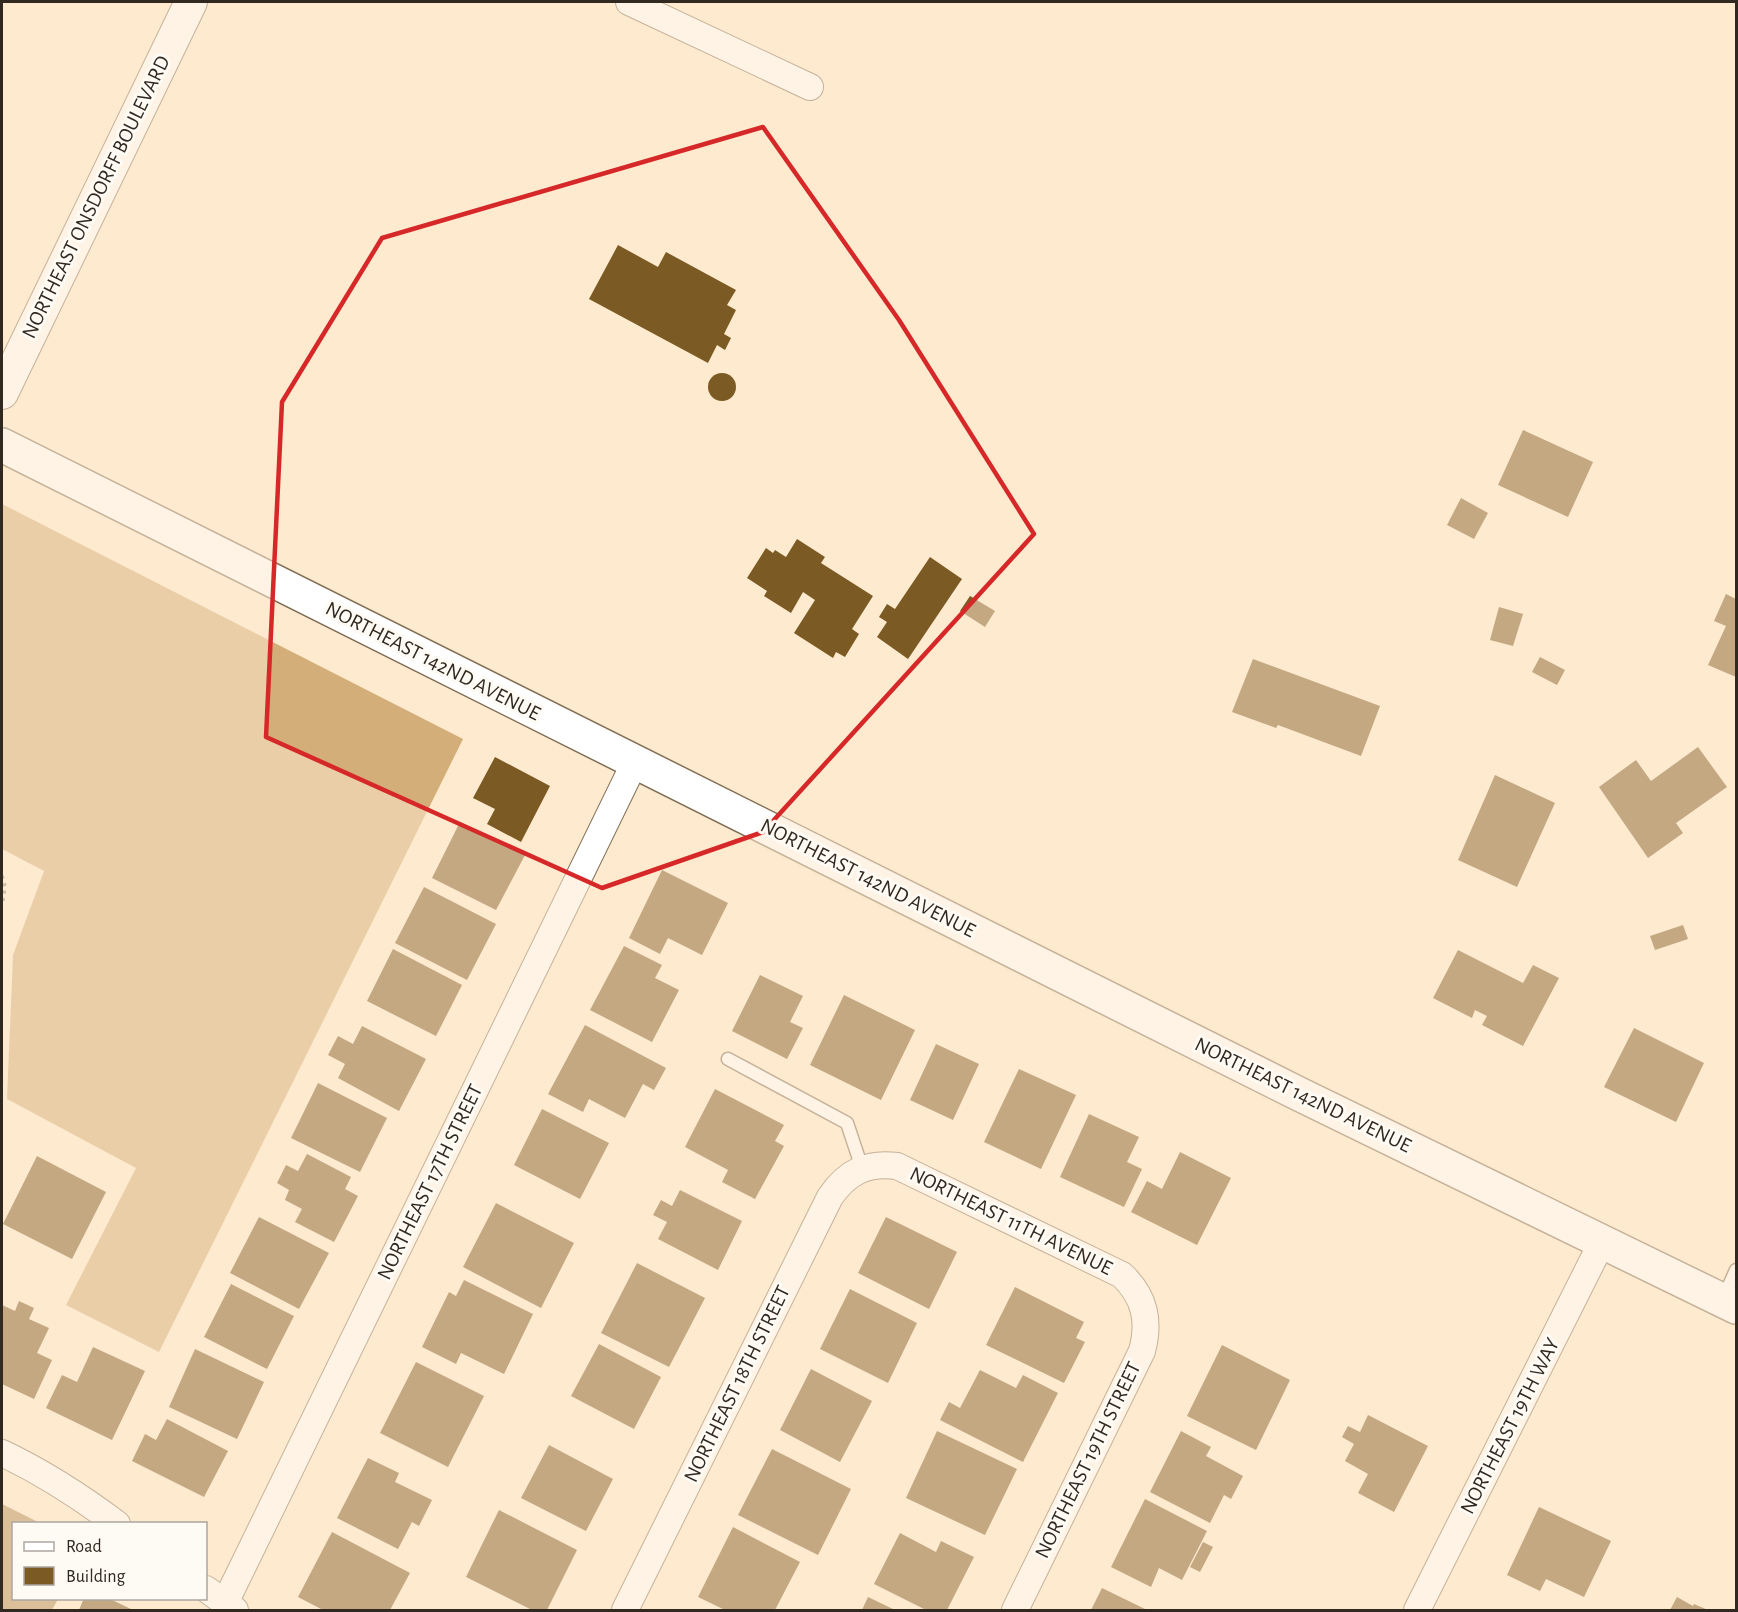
<svg xmlns="http://www.w3.org/2000/svg" width="1738" height="1612" viewBox="0 0 1738 1612" font-family="'Alegreya Sans',sans-serif">
  <rect width="100%" height="100%" fill="#feeacf"/>
  <path fill="#d3ae78" d="M2,504l461,235 -304,613 -93,-47 70,-137 -129,-69 6,-144 31,-84 -42,-22z"/>
  <path fill="#b18d58" d="M2,1504l38,19 -26,1v74l44,1 -6,11h-50z"/>
  <g fill="#7c5a24">
    <path d="M618,245l40,22 8,-15 70,38 -9,15 9,5 -12,24 7,4 -6,12 -8,-5 -9,18 -119,-64z"/>
    <circle cx="722" cy="387" r="14"/>
    <path d="M1523,430l70,32 -25,55 -70,-32z"/>
    <path d="M1461,498l27,15 -14,26 -27,-14z"/>
    <path d="M797,539l28,18 -4,6 52,33 -21,33 7,5 -14,23 -9,-5 -3,6 -39,-25 21,-33 -12,-8 -12,21 -27,-17 3,-5 -20,-13 19,-30 7,5 2,-3 11,7z"/>
    <path d="M930,557l32,22 -54,80 -31,-22 10,-15 -8,-5 8,-13 8,5z"/>
    <path d="M1726,594l10,5v78l-28,-12 18,-39 -12,-5z"/>
    <path d="M970,596l25,15 -10,16 -25,-16z"/>
    <path d="M1499,607l24,7 -10,32 -23,-6z"/>
    <path d="M1540,657l25,13 -8,15 -25,-13z"/>
    <path d="M1253,659l127,47 -19,50 -83,-31 -2,3 -44,-16z"/>
    <path d="M1698,747l29,40 -51,36 7,10 -35,25 -49,-71 37,-27 15,21z"/>
    <path d="M495,757l55,29 -29,56 -34,-18 8,-15 -22,-11z"/>
    <path d="M1495,775l60,28 -38,84 -59,-27z"/>
    <path d="M460,822l65,33 -29,55 -64,-32z"/>
    <path d="M662,870l66,33 -26,52 -34,-17 -8,16 -31,-16z"/>
    <path d="M424,887l72,37 -29,56 -72,-37z"/>
    <path d="M1683,925l5,14 -33,11 -5,-14z"/>
    <path d="M624,946l38,19 -7,13 24,12 -27,52 -62,-32z"/>
    <path d="M393,949l69,36 -26,51 -69,-35z"/>
    <path d="M1458,950l65,33 10,-18 26,13 -36,68 -41,-21 5,-9 -12,-6 -3,8 -39,-20z"/>
    <path d="M760,975l43,21 -13,26 13,6 -16,31 -55,-28z"/>
    <path d="M844,995l71,35 -34,70 -71,-35z"/>
    <path d="M585,1025l81,43 -12,22 -11,-6 -18,34 -36,-19 -6,13 -35,-18z"/>
    <path d="M362,1026l64,33 -27,52 -61,-33 7,-14 -17,-9 10,-19 15,8z"/>
    <path d="M1634,1028l70,35 -28,59 -72,-35z"/>
    <path d="M936,1044l43,20 -26,56 -43,-20z"/>
    <path d="M1019,1069l57,26 -35,74 -57,-27z"/>
    <path d="M318,1083l69,35 -27,54 -69,-34z"/>
    <path d="M715,1089l69,36 -9,16 9,5 -29,53 -33,-17 6,-12 -43,-23z"/>
    <path d="M542,1109l67,34 -29,56 -66,-34z"/>
    <path d="M1089,1114l50,23 -12,25 15,7 -18,38 -64,-30z"/>
    <path d="M1180,1152l51,26 -34,67 -66,-33 16,-31 15,8z"/>
    <path d="M307,1154l44,23 -6,12 13,7 -24,46 -39,-20 7,-13 -17,-9 4,-10 -12,-7 9,-18 12,6z"/>
    <path d="M37,1156l69,36 -34,67 -69,-35z"/>
    <path d="M680,1190l62,31 -24,49 -60,-31 9,-17 -14,-7 8,-15 11,6z"/>
    <path d="M496,1203l78,40 -33,65 -78,-41z"/>
    <path d="M259,1217l70,36 -30,56 -69,-36z"/>
    <path d="M886,1217l71,35 -28,57 -71,-36z"/>
    <path d="M637,1263l68,35 -36,69 -68,-34z"/>
    <path d="M464,1280l69,34 -29,60 -43,-21 -5,11 -34,-17 27,-55 7,4z"/>
    <path d="M231,1284l63,32 -27,53 -63,-32z"/>
    <path d="M1015,1287l69,35 -8,16 9,4 -21,41 -78,-38z"/>
    <path d="M850,1289l67,34 -29,60 -68,-34z"/>
    <path d="M19,1301l15,7 -5,11 20,9 -12,25 15,7 -18,39 -32,-15v-79l13,6z"/>
    <path d="M599,1344l62,33 -27,52 -63,-33z"/>
    <path d="M1222,1345l68,35 -34,70 -69,-34z"/>
    <path d="M93,1347l52,24 -33,69 -66,-32 16,-33 15,7z"/>
    <path d="M195,1349l69,33 -27,57 -68,-32z"/>
    <path d="M416,1362l68,34 -36,71 -68,-34z"/>
    <path d="M811,1369l61,32 -32,61 -60,-32z"/>
    <path d="M980,1370l36,18 7,-13 35,18 -35,69 -83,-42 9,-18 11,6z"/>
    <path d="M1368,1415l60,31 -34,66 -36,-19 10,-19 -23,-13 9,-17 -12,-7 6,-11 12,6z"/>
    <path d="M167,1419l61,32 -24,46 -72,-36 13,-27 11,6z"/>
    <path d="M937,1431l80,38 -32,66 -79,-37z"/>
    <path d="M1181,1431l30,16 -5,9 37,20 -12,23 -7,-4 -14,28 -60,-31z"/>
    <path d="M549,1445l64,34 -27,52 -65,-33z"/>
    <path d="M772,1449l79,40 -33,66 -80,-40z"/>
    <path d="M368,1458l31,15 -4,9 37,18 -13,26 -7,-4 -14,27 -61,-31z"/>
    <path d="M1145,1499l62,32 -25,49 -23,-12 -8,19 -40,-20z"/>
    <path d="M1539,1507l72,34 -27,56 -38,-18 -6,12 -33,-16z"/>
    <path d="M499,1510l78,40 -30,60h-15l-66,-33z"/>
    <path d="M733,1527l67,35 -25,48h-50l-27,-13z"/>
    <path d="M332,1532l78,41 -20,37h-67l-25,-13z"/>
    <path d="M900,1533l36,19 5,-11 33,16 -27,53h-21l-52,-26z"/>
    <path d="M1203,1542l10,5 -13,25 -10,-5z"/>
    <path d="M1102,1588l45,22h-56z"/>
    <path d="M868,1597l27,13h-33z"/>
    <path d="M1677,1597l16,9 1,-2 14,6h-38z"/>
    <path d="M84,1598h24l25,12h-54z"/>
  </g>
  <g fill="none" stroke-linecap="round" stroke-linejoin="round">
    <defs>
      <g id="service">
        <path d="M728,1059l119,64 15,45"/>
        <path d="M1723,1299l13,-29"/>
      </g>
      <g id="minor">
        <path d="M629,2l181,85"/>
        <path d="M2,1453c40,19 79,44 115,71"/>
        <path d="M206,1589l29,21"/>
        <path d="M225,1603l410,-841"/>
        <path d="M625,1610l205,-413c17,-25 37,-35 67,-31l225,109c23,22 28,46 20,76l-127,259"/>
        <path d="M1417,1610l185,-368"/>
      </g>
      <path id="tertiary" d="M2,393l189,-391"/>
      <path id="secondary" d="M2,445l1297,649 437,213"/>
    </defs>
    <use href="#service" stroke="#806f56" stroke-width="15"/>
    <use href="#minor" stroke="#806f56" stroke-width="28"/>
    <use href="#tertiary" stroke="#806f56" stroke-width="34"/>
    <use href="#secondary" stroke="#806f56" stroke-width="36"/>
    <path stroke="#9a8c79" stroke-width="4" stroke-dasharray="3 4.5" stroke-linecap="butt" d="M2,876l3,11 -3,17"/>
    <use href="#service" stroke="#fff" stroke-width="12"/>
    <use href="#minor" stroke="#fff" stroke-width="26"/>
    <use href="#tertiary" stroke="#fff" stroke-width="32"/>
    <use href="#secondary" stroke="#fff" stroke-width="33"/>
  </g>
  <path d="M0 0H1738V1612H0ZM763,127l136,193 135,214 -271,298 -161,56 -336,-151 16,-335 100,-164z" fill="#feeacf" fill-opacity=".55" fill-rule="evenodd"/>
  <path fill="none" stroke="#d62828" stroke-width="4.5" stroke-linejoin="round" d="M763,127l136,193 135,214 -271,298 -161,56 -336,-151 16,-335 100,-164z"/>
  <g text-anchor="middle" dominant-baseline="central" stroke-width="6" stroke-linejoin="round" paint-order="stroke">
    <g font-size="21" fill="#31291f" stroke="#fefaf4">
      <text transform="translate(96 197) rotate(-64)">NORTHEAST ONSDORFF BOULEVARD</text>
      <text transform="translate(433 661) rotate(27)">NORTHEAST 142ND AVENUE</text>
      <text transform="translate(868 878) rotate(27)">NORTHEAST 142ND AVENUE</text>
      <text transform="translate(1303 1095) rotate(26)">NORTHEAST 142ND AVENUE</text>
      <text transform="translate(430 1182) rotate(-64)">NORTHEAST 17TH STREET</text>
      <text transform="translate(1011 1221) rotate(26)">NORTHEAST 11TH AVENUE</text>
      <text transform="translate(737 1384) rotate(-64)">NORTHEAST 18TH STREET</text>
      <text transform="translate(1510 1426) rotate(-63)">NORTHEAST 19TH WAY</text>
      <text transform="translate(1088 1460) rotate(-64)">NORTHEAST 19TH STREET</text>
    </g>
  </g>
  <rect width="1738" height="1612" fill="none" stroke="#31291f" stroke-width="6"/>
  <rect x="12" y="1522" width="195" height="78" fill="#fefaf4" stroke="#aca69f" stroke-width="1.5"/>
  <rect x="24" y="1542" width="30" height="9" fill="#ffffff" stroke="#aca69f" stroke-width="1.5"/>
  <text x="66" y="1552" font-size="18" fill="#31291f">Road</text>
  <rect x="24" y="1567" width="30" height="18" fill="#7c5a24" stroke="#aca69f" stroke-width="1.5"/>
  <text x="66" y="1582" font-size="18" fill="#31291f">Building</text>
</svg>
